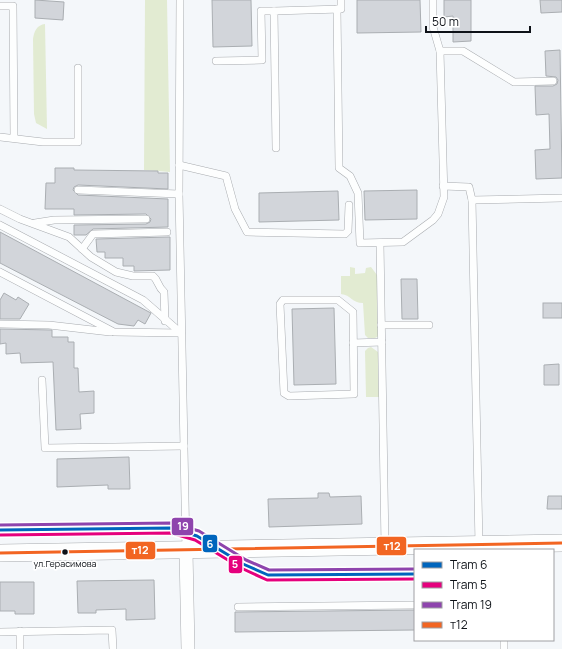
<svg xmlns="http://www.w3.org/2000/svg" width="562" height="649" viewBox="0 0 562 649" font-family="Manrope,sans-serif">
  <rect width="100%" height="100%" fill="#f4f7fa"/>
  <g fill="#e2ebd2">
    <path d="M145,0h22l3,172 -26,-2z"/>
    <path d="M45,24l2,105 -11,-6 -2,-9 -1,-75c1,-8 4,-14 12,-15z"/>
    <path d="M350,267l5,1v6l10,-1 1,-5 5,-1 6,8 2,61 -4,2h-7l-3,-3 -2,-32c-11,0 -12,-8 -22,-9v-18h9z"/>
    <path d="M371,347l7,5 1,45h-13l-1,-46 3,-3z"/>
  </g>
  <g fill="#d2d5da" stroke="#aaaeb2">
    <path d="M35,0l29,2 -1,18 -28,-2z"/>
    <path d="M212,0h39l1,46 -39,1z"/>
    <path d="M357,0h63l1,32 -64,1z"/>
    <path d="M444,0h27v41l-18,1v-26l-9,1z"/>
    <path d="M540,0h22v12l-21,1z"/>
    <path d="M560,50l2,128 -26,1 -1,-29 15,-1 -1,-35 -13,1 -1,-29h18l4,-2 1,-4 -2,-3 -10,-1 -1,-25z"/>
    <path d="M55,168h19v2l84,1v2h10v16l-90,-4 -4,2 -1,3 5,5 90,4v28l-75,2 -7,6h-12v-10l72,-1 4,-2 1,-3 -5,-5 -72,1v-6h-29l1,-26h9z"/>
    <path d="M417,190v29l-52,1 -1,-29z"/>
    <path d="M338,191l1,29 -80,2v-29z"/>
    <path d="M0,232l149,80 2,1 -6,11 -7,-4 -4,6 -16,-2 -118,-61z"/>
    <path d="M168,237h2v33l-36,1v-5h-11v-8h-18v-6h-8l-1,-13z"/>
    <path d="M401,279h16l1,40h-16z"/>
    <path d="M4,293l12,7 2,-3 11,7 -9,15h-20v-19z"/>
    <rect x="543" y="303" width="19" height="15"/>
    <path d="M334,308l2,76 -42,1 -2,-76z"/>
    <path d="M0,329l52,1v7h16v5h6v26h4l1,24 15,-1v22l-14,1 1,15 -25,1 -3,-68 -32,1 -1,-10 -14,1v-11l-6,1z"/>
    <path d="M559,364v21h-15v-20z"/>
    <path d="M129,457l1,32h-22v-4l-51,2v-28z"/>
    <path d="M318,493h11l1,4 31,-1 1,28 -93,3 -1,-28 50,-1z"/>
    <path d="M548,496h14v13h-15z"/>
    <path d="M154,580l1,39 -29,1v-11l-30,1v3h-18l-1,-32z"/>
    <path d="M0,582h34v32h-19v-3h-15z"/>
    <path d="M415,610v20l-180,2v-20z"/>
  </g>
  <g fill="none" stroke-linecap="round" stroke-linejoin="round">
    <defs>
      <g id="service">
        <path d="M180,0l-1,194 7,356"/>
        <path d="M433,0v27l7,24"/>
        <path d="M0,6h13l1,132"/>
        <path d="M337,9l2,159 11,8 8,17 2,50 43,-1 30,-22 5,-6 6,-17 -4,-146h23l51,31 39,-1"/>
        <path d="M216,61l46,-1 -1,-49h13"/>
        <path d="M0,137l43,5h35v-74"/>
        <path d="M276,148l-2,-137 67,-2v-9"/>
        <path d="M179,165l47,11 9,33 12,23 98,2 3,-3 1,-26"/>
        <path d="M443,186l26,1 3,13 90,-2"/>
        <path d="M78,190l101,4"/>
        <path d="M472,200l7,345"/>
        <path d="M0,209l20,10 49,18 22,20 25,15 17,4h20c6,5 4,10 11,16l1,29"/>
        <path d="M35,223l19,-3 92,-1"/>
        <path d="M0,225l143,75 38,33"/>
        <path d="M380,243l5,303"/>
        <path d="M82,249l11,-15 74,-2"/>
        <path d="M0,272l114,60 67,1"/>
        <path d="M283,300h55l15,12 1,82 -65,2 -5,-3 -4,-89z"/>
        <path d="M0,324l49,1 61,7"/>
        <path d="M381,325h48"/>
        <path d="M353,343l29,-1"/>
        <path d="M42,380l3,68 139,-2"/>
        <path d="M238,607l177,-2"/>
        <path d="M20,631v18"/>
        <path d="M0,632l112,-2 1,19"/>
        <path d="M504,640v9"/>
      </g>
      <path id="minor" d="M186,551l2,98"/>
      <path id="tertiary" d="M0,553l562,-10"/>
    </defs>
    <use href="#service" stroke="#a8abaf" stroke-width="8"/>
    <use href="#minor" stroke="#a8abaf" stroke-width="14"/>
    <use href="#tertiary" stroke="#a8abaf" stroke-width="18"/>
    <use href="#service" stroke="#fdfefe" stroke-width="7"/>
    <use href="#minor" stroke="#fdfefe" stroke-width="13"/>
    <use href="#tertiary" stroke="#fdfefe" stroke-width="17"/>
    <defs>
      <path id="bus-1" d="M0,553l562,-10"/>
    </defs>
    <use href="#bus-1" stroke="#fff" stroke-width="6"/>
    <use href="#bus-1" stroke="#f26522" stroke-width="3"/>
    <defs>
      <path id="tram-1" d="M0,530l171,-2 26,8 46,28 25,11 147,-1"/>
      <path id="tram-2" d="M0,535l171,-2 24,7 46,28 26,12 148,-1"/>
      <path id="tram-3" d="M0,525l171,-2 28,8 47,29 23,10 146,-1"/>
    </defs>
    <use href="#tram-1" stroke="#fff" stroke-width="6"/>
    <use href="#tram-2" stroke="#fff" stroke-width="6"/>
    <use href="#tram-3" stroke="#fff" stroke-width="6"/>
    <use href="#tram-1" stroke="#0065bd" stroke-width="3"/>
    <use href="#tram-2" stroke="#e5007d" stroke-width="3"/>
    <use href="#tram-3" stroke="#8e44ad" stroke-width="3"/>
  </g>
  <circle fill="#0e1218" stroke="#fff" stroke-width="1.5" cx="65" cy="552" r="3.5"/>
  <g text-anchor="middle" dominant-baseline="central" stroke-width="3.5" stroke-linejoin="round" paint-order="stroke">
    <g font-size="9" fill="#0e1218" stroke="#fff">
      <text x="65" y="563">ул.Герасимова</text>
    </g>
  </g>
  <g stroke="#fff" stroke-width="1.5">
    <rect x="171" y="517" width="23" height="19" rx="4" fill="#8e44ad"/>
    <rect x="202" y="534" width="16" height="19" rx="4" fill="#0065bd"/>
    <rect x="376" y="536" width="31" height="20" rx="4" fill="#f26522"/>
    <rect x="125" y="541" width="31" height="19" rx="4" fill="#f26522"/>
    <rect x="228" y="555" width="15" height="19" rx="4" fill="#e5007d"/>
  </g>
  <g font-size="11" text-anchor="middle" font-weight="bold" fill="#fff">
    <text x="183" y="530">19</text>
    <text x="210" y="548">6</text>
    <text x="392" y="550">т12</text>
    <text x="140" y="554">т12</text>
    <text x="235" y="568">5</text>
  </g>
  <rect x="414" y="549" width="140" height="92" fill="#ffffff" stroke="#9fa0a3"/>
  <rect x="422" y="562" width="20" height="6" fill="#0065bd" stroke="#9fa0a3"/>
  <text x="450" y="569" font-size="12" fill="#0e1218">Tram 6</text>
  <rect x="422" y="582" width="20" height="6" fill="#e5007d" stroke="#9fa0a3"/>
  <text x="450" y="589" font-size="12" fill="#0e1218">Tram 5</text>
  <rect x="422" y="602" width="20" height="6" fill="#8e44ad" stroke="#9fa0a3"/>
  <text x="450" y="609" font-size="12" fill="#0e1218">Tram 19</text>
  <rect x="422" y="622" width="20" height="6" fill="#f26522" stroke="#9fa0a3"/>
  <text x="450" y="629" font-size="12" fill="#0e1218">т12</text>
  <path d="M426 26v6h104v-6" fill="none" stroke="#0e1218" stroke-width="2"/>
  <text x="432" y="26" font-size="12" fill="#0e1218" stroke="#ffffff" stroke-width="3" paint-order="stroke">50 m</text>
</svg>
